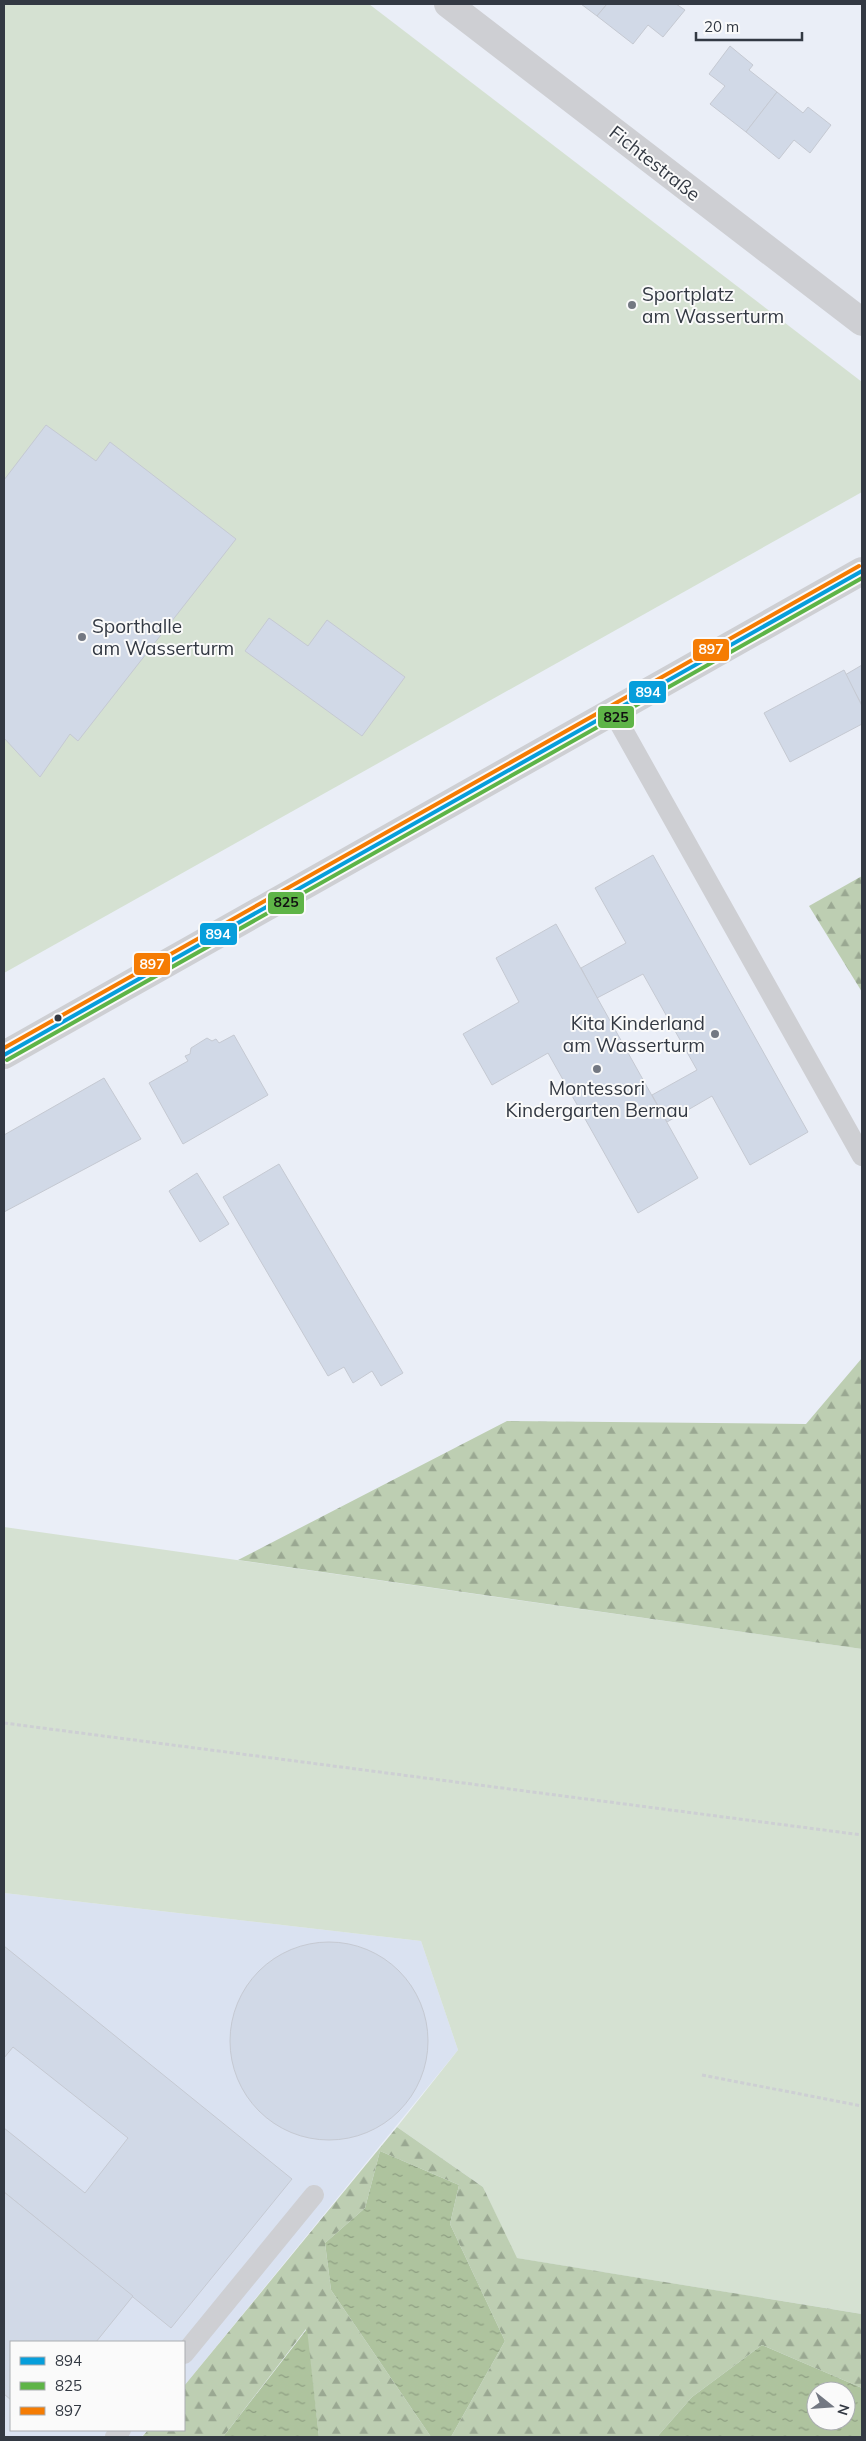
<svg xmlns="http://www.w3.org/2000/svg" width="866" height="2441" viewBox="0 0 866 2441" font-family="Mulish,sans-serif">
  <defs>
    <pattern id="forest-firs" width="22" height="20" patternUnits="userSpaceOnUse" patternTransform="scale(1.25)"><rect width="22" height="20" fill="#bdceb2"/><path d="M5 1l3.5 6h-7zM16 11l3.5 6h-7z" fill="#9aa892"/></pattern>
    <pattern id="water-ripples" width="26" height="14" patternUnits="userSpaceOnUse" patternTransform="scale(1.25)"><rect width="26" height="14" fill="#aec39e"/><path d="M2 4q2-2 4 0t4 0M15 11q2-2 4 0t4 0" fill="none" stroke="#8e9f82"/></pattern>
  </defs>
  <rect width="100%" height="100%" fill="#eaeef7"/>
  <path fill="#dae2f1" d="M4,1893l417,48 37,109 -274,336v-44h-173v88h137l-7,7h-137z"/>
  <g fill="#d5e1d2">
    <path d="M4,4h365l493,378v110l-858,481z"/>
    <path d="M4,1527l858,122v665l-346,-56 -33,-71 -86,-60 61,-77 -37,-109 -417,-48z"/>
  </g>
  <g fill="url(#forest-firs)">
    <path d="M862,876v116l-53,-86z"/>
    <path d="M862,1358v291l-624,-89 269,-139 299,3z"/>
    <path d="M397,2127l86,60 34,71 345,56v74l-100,-43 -70,52 -35,40h-206l54,-96 -55,-117 9,-39 -79,-34 -15,57 -40,35 6,47 100,147h-112l-13,-108 -83,108h-81l6,-7h36v-44z"/>
  </g>
  <g fill="url(#water-ripples)" fill-rule="evenodd">
    <path d="M380,2151l79,34 -9,39 55,117 -54,96h-20l-100,-147 -6,-47 40,-35z"/>
    <path d="M307,2329l12,108h-96z"/>
    <path d="M762,2345l100,43v49h-205l35,-40zM816,2391h30v30h-30z"/>
  </g>
  <g fill="#d1d9e7" stroke="#c5c9d2">
    <path d="M581,4h26l-10,12z"/>
    <path d="M607,4h69l9,6 -22,27 -15,-12 -15,19 -36,-28z"/>
    <path d="M730,46l23,19 -4,5 28,22 -31,40 -36,-28 15,-18 -16,-12z"/>
    <path d="M777,92l26,21 5,-6 23,18 -21,28 -16,-13 -15,19 -33,-27z"/>
    <path d="M46,425l50,36 14,-19 126,97 -158,202 -8,-7 -30,43 -36,-39v-258z"/>
    <path d="M269,618l39,28 19,-26 78,57 -43,59 -117,-85z"/>
    <path d="M862,665v40l-17,-30z"/>
    <path d="M844,670l18,36v18l-72,38 -26,-49z"/>
    <path d="M653,855l155,277 -58,33 -38,-69 -45,26 -15,-27 45,-25 -54,-96 -46,24 -16,-30 45,-25 -31,-55z"/>
    <path d="M556,924l142,254 -60,35 -90,-160 -56,32 -29,-51 56,-32 -23,-44z"/>
    <path d="M234,1035l34,60 -85,49 -34,-61 39,-22 -3,-5 5,-2 1,-6 16,-10 5,3 4,-2 3,4z"/>
    <path d="M104,1078l37,61 -137,73v-77z"/>
    <path d="M279,1164l124,209 -22,13 -9,-15 -19,12 -9,-16 -16,9 -105,-179z"/>
    <path d="M197,1173l32,51 -29,18 -31,-51z"/>
    <circle cx="329" cy="2041" r="99"/>
    <path d="M4,1946l288,233 -121,149 -167,-136v-64l81,65 43,-55 -115,-91 -9,11z"/>
    <path d="M4,2192l129,104 -37,46h-85v58l-7,-6z"/>
  </g>
  <g fill="none" stroke-linecap="round" stroke-linejoin="round">
    <g stroke="#cdcfd3" stroke-width="3" stroke-dasharray="4 2.5" stroke-linecap="butt">
      <path d="M4,1723l858,112"/>
      <path d="M702,2075l160,31"/>
    </g>
    <g stroke="#cecfd3" stroke-width="20">
      <path d="M613,712l249,444"/>
      <path d="M184,2354l130,-159"/>
      <path d="M115,2437l6,-7"/>
    </g>
    <path stroke="#cecfd3" stroke-width="28" d="M448,4l414,318"/>
    <path stroke="#cecfd3" stroke-width="28" d="M4,1055l858,-484"/>
    <defs>
      <path id="bus-1" d="M4,1055l858,-484"/>
      <path id="bus-2" d="M7,1060l855,-482"/>
      <path id="bus-3" d="M4,1048l855,-482"/>
    </defs>
    <use href="#bus-1" stroke="#fafafa" stroke-width="8"/>
    <use href="#bus-2" stroke="#fafafa" stroke-width="8"/>
    <use href="#bus-3" stroke="#fafafa" stroke-width="8"/>
    <use href="#bus-1" stroke="#069edb" stroke-width="4"/>
    <use href="#bus-2" stroke="#5eb447" stroke-width="4"/>
    <use href="#bus-3" stroke="#f57c03" stroke-width="4"/>
  </g>
  <g fill="#737882" stroke="#fafafa" stroke-width="2">
    <circle cx="632" cy="305" r="5"/>
    <circle cx="82" cy="637" r="5"/>
    <circle cx="715" cy="1034" r="5"/>
    <circle cx="597" cy="1069" r="5"/>
  </g>
  <circle fill="#333943" stroke="#fafafa" stroke-width="2" cx="58" cy="1018" r="4.5"/>
  <g text-anchor="middle" dominant-baseline="central" stroke-width="4" stroke-linejoin="round" paint-order="stroke">
    <g font-size="19" fill="#333943" stroke="#fafafa">
      <text transform="translate(655 163) rotate(38)">Fichtestraße</text>
    </g>
    <g font-size="19" fill="#333943" stroke="#fafafa" text-anchor="start">
      <text x="642" y="294">Sportplatz<tspan x="642" dy="22">am Wasserturm</tspan></text>
      <text x="92" y="626">Sporthalle<tspan x="92" dy="22">am Wasserturm</tspan></text>
      <text x="705" y="1023" text-anchor="end">Kita Kinderland<tspan x="705" dy="22">am Wasserturm</tspan></text>
      <text x="597" y="1088" text-anchor="middle">Montessori<tspan x="597" dy="22">Kindergarten Bernau</tspan></text>
    </g>
  </g>
  <g stroke="#fafafa" stroke-width="2">
    <rect x="692" y="638" width="38" height="24" rx="5" fill="#f57c03"/>
    <rect x="628" y="680" width="39" height="24" rx="5" fill="#069edb"/>
    <rect x="597" y="705" width="38" height="24" rx="5" fill="#5eb447"/>
    <rect x="267" y="891" width="38" height="24" rx="5" fill="#5eb447"/>
    <rect x="199" y="922" width="39" height="24" rx="5" fill="#069edb"/>
    <rect x="133" y="952" width="38" height="24" rx="5" fill="#f57c03"/>
  </g>
  <g font-size="14" text-anchor="middle" font-weight="bold" fill="#fff">
    <text x="711" y="654">897</text>
    <text x="648" y="697">894</text>
    <text x="218" y="939">894</text>
    <text x="152" y="969">897</text>
  </g>
  <g font-size="14" text-anchor="middle" font-weight="bold" fill="#111">
    <text x="616" y="722">825</text>
    <text x="286" y="907">825</text>
  </g>
  <rect width="866" height="2441" fill="none" stroke="#333943" stroke-width="10"/>
  <rect x="10" y="2341" width="175" height="90" fill="#fafafa" stroke="#aaadb1"/>
  <rect x="20" y="2357" width="25" height="8" fill="#069edb" stroke="#aaadb1"/>
  <text x="55" y="2366" font-size="15" fill="#333943">894</text>
  <rect x="20" y="2382" width="25" height="8" fill="#5eb447" stroke="#aaadb1"/>
  <text x="55" y="2391" font-size="15" fill="#333943">825</text>
  <rect x="20" y="2407" width="25" height="8" fill="#f57c03" stroke="#aaadb1"/>
  <text x="55" y="2416" font-size="15" fill="#333943">897</text>
  <g transform="translate(831 2406) rotate(107)"><circle r="24" fill="#fafafa" stroke="#aaadb1"/>
  <path d="M0-4L9 19L0 12L-9 19Z" fill="#737882"/>
  <text y="-8" font-size="14" font-weight="bold" text-anchor="middle" fill="#333943">N</text>
  </g>
  <path d="M696 32v8h106v-8" fill="none" stroke="#333943" stroke-width="2.5"/>
  <text x="704" y="32" font-size="15" fill="#333943" stroke="#fafafa" stroke-width="4" paint-order="stroke">20 m</text>
</svg>
